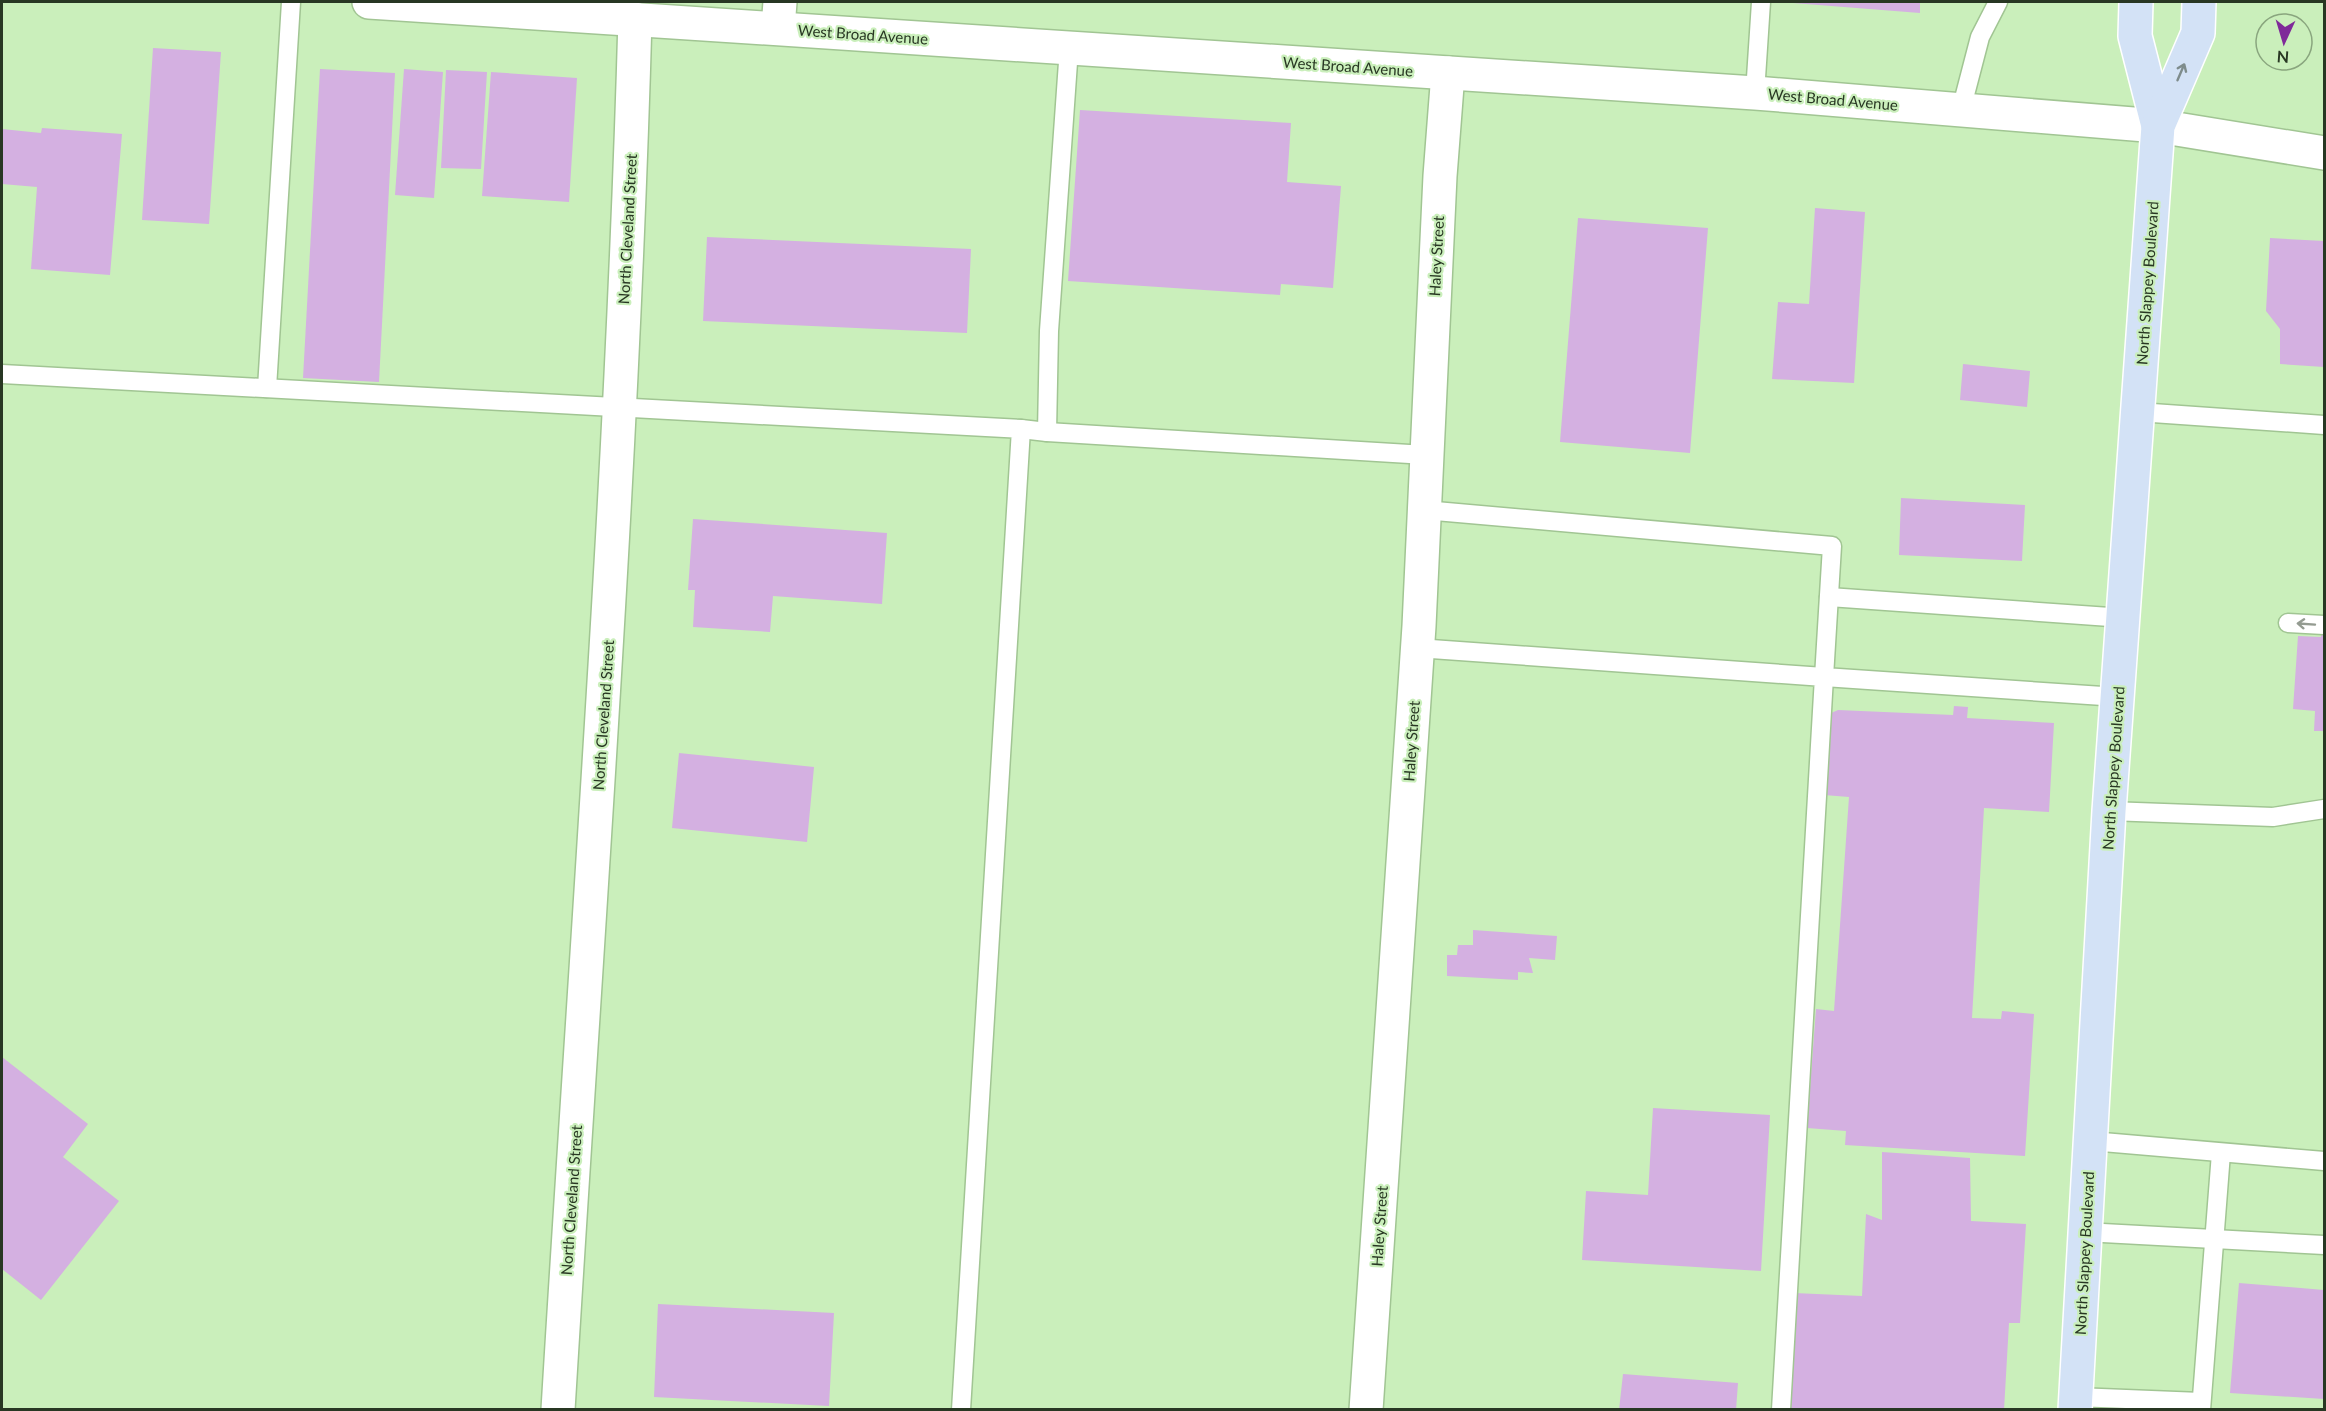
<svg xmlns="http://www.w3.org/2000/svg" width="2326" height="1411" viewBox="0 0 2326 1411" font-family="Lato,sans-serif">
  <rect width="100%" height="100%" fill="#caefbb"/>
  <g fill="#d4b0e1">
    <path d="M1793,2h127v11l-127,-10z"/>
    <path d="M153,48l68,4 -12,172 -67,-4z"/>
    <path d="M320,69l75,4 -16,309 -76,-4z"/>
    <path d="M404,69l39,3 -9,126 -39,-3z"/>
    <path d="M446,70l41,2 -6,97 -40,-1z"/>
    <path d="M491,72l86,6 -8,124 -87,-6z"/>
    <path d="M1080,110l211,13 -4,59 54,4 -8,102 -52,-4 -1,11 -212,-14z"/>
    <path d="M42,128l80,6 -12,141 -79,-6 6,-82 -35,-3v-55l39,4z"/>
    <path d="M1815,208l50,4 -11,171 -82,-4 6,-77 31,2z"/>
    <path d="M1578,218l130,10 -18,225 -130,-11z"/>
    <path d="M707,237l264,12 -4,84 -264,-12z"/>
    <path d="M2270,238l54,3v126l-44,-3v-35l-14,-18z"/>
    <path d="M1963,364l67,7 -3,36 -67,-7z"/>
    <path d="M1901,498l124,7 -3,56 -123,-6z"/>
    <path d="M693,519l194,14 -5,71 -109,-8 -3,36 -77,-5 2,-37h-7z"/>
    <path d="M2321,631h3v100h-10l1,-20 -22,-2 5,-73 23,1z"/>
    <path d="M1954,706l14,1 -1,11 87,5 -5,89 -65,-4 -12,210 29,1 1,-8 32,3 -9,142 -180,-11 1,-14 -39,-3 9,-119 18,2 15,-214 -25,-2 5,-81 9,-4 115,5z"/>
    <path d="M679,753l135,14 -7,75 -135,-14z"/>
    <path d="M1473,930l84,6 -2,24 -26,-2 4,15 -15,-1v8l-71,-4v-21h10l1,-10h15z"/>
    <path d="M2,1057l86,67 -25,33 56,44 -78,99 -39,-31z"/>
    <path d="M1653,1108l117,7 -9,156 -179,-11 4,-69 62,4z"/>
    <path d="M1882,1152l88,6 1,63 55,3 -6,99h-11l-5,87h-217l7,-117 68,3 4,-82 16,6z"/>
    <path d="M2239,1283l85,7v109l-94,-6z"/>
    <path d="M658,1304l176,9 -5,93 -175,-9z"/>
    <path d="M1623,1374l115,9 -2,27h-117z"/>
  </g>
  <g fill="none" stroke-linecap="round" stroke-linejoin="round">
    <defs>
      <g id="service">
        <path d="M1755,93l6,-91"/>
        <path d="M1961,110l19,-73 18,-35"/>
        <path d="M2,374l1019,55 -60,981"/>
        <path d="M267,388l24,-386"/>
        <path d="M2138,412l186,13"/>
        <path d="M1021,429l26,3 379,23"/>
        <path d="M1047,432l2,-101 20,-283"/>
        <path d="M1424,510l408,36 -8,131 294,20"/>
        <path d="M1829,597l295,21"/>
        <path d="M2288,623l36,2"/>
        <path d="M1417,648l407,29 -43,733"/>
        <path d="M2109,811l164,6 51,-8"/>
        <path d="M2091,1141l233,20"/>
        <path d="M2084,1232l240,13"/>
        <path d="M2076,1397l125,5"/>
        <path d="M2201,1410l20,-257"/>
      </g>
      <g id="minor">
        <path d="M778,28l2,-26"/>
        <path d="M558,1410c28,-464 64,-927 77,-1391"/>
        <path d="M1366,1410l53,-784 21,-450 8,-103"/>
      </g>
      <path id="tertiary" d="M2158,126l166,27"/>
      <path id="secondary" d="M369,2l1386,91 403,33"/>
      <g id="primary">
        <path d="M2136,2l-1,34 23,90"/>
        <path d="M2075,1410l34,-599 49,-685 40,-93 1,-31"/>
      </g>
    </defs>
    <use href="#service" stroke="#a1c593" stroke-width="21"/>
    <use href="#minor" stroke="#a1c593" stroke-width="36"/>
    <use href="#tertiary" stroke="#a1c593" stroke-width="36"/>
    <use href="#secondary" stroke="#a1c593" stroke-width="36"/>
    <use href="#primary" stroke="#fff" stroke-width="36"/>
    <use href="#service" stroke="#fff" stroke-width="18"/>
    <use href="#minor" stroke="#fff" stroke-width="33"/>
    <use href="#tertiary" stroke="#fff" stroke-width="33"/>
    <use href="#secondary" stroke="#fff" stroke-width="33"/>
    <use href="#primary" stroke="#d3e2f6" stroke-width="33"/>
  </g>
  <defs><path id="oneway-shaft" d="M-6 0H5M1.5-3L5.5 0L1.5 3" fill="none" stroke-width="1.6" stroke-linecap="round" stroke-linejoin="round" transform="scale(1.5)"/></defs>
  <use stroke="#7e8c8c" href="#oneway-shaft" transform="translate(2181 72) rotate(-67)"/>
  <use stroke="#949b91" href="#oneway-shaft" transform="translate(2306 624) rotate(-176)"/>
  <g text-anchor="middle" dominant-baseline="central" stroke-width="4.5" stroke-linejoin="round" paint-order="stroke">
    <g font-size="15" fill="#283723" stroke="#caefbb">
      <text transform="translate(863 34) rotate(4)">West Broad Avenue</text>
      <text transform="translate(1348 66) rotate(4)">West Broad Avenue</text>
      <text transform="translate(1833 99) rotate(5)">West Broad Avenue</text>
      <text transform="translate(627 229) rotate(-87)">North Cleveland Street</text>
      <text transform="translate(1436 256) rotate(-87)">Haley Street</text>
      <text transform="translate(2147 283) rotate(-86)">North Slappey Boulevard</text>
      <text transform="translate(603 715) rotate(-86)">North Cleveland Street</text>
      <text transform="translate(1411 741) rotate(-86)">Haley Street</text>
      <text transform="translate(2113 768) rotate(-86)">North Slappey Boulevard</text>
      <text transform="translate(571 1200) rotate(-86)">North Cleveland Street</text>
      <text transform="translate(1379 1226) rotate(-86)">Haley Street</text>
      <text transform="translate(2084 1253) rotate(-87)">North Slappey Boulevard</text>
    </g>
  </g>
  <rect width="2326" height="1411" fill="none" stroke="#283723" stroke-width="6"/>
  <g transform="translate(2284 42) rotate(184)"><circle r="28" fill="#caefbb" stroke="#89a57e" stroke-width="1.5"/>
  <path d="M0-4.5L10 22L0 15L-10 22Z" fill="#7f2a99"/>
  <text y="-9" font-size="16" font-weight="bold" text-anchor="middle" fill="#283723">N</text>
  </g>
</svg>
